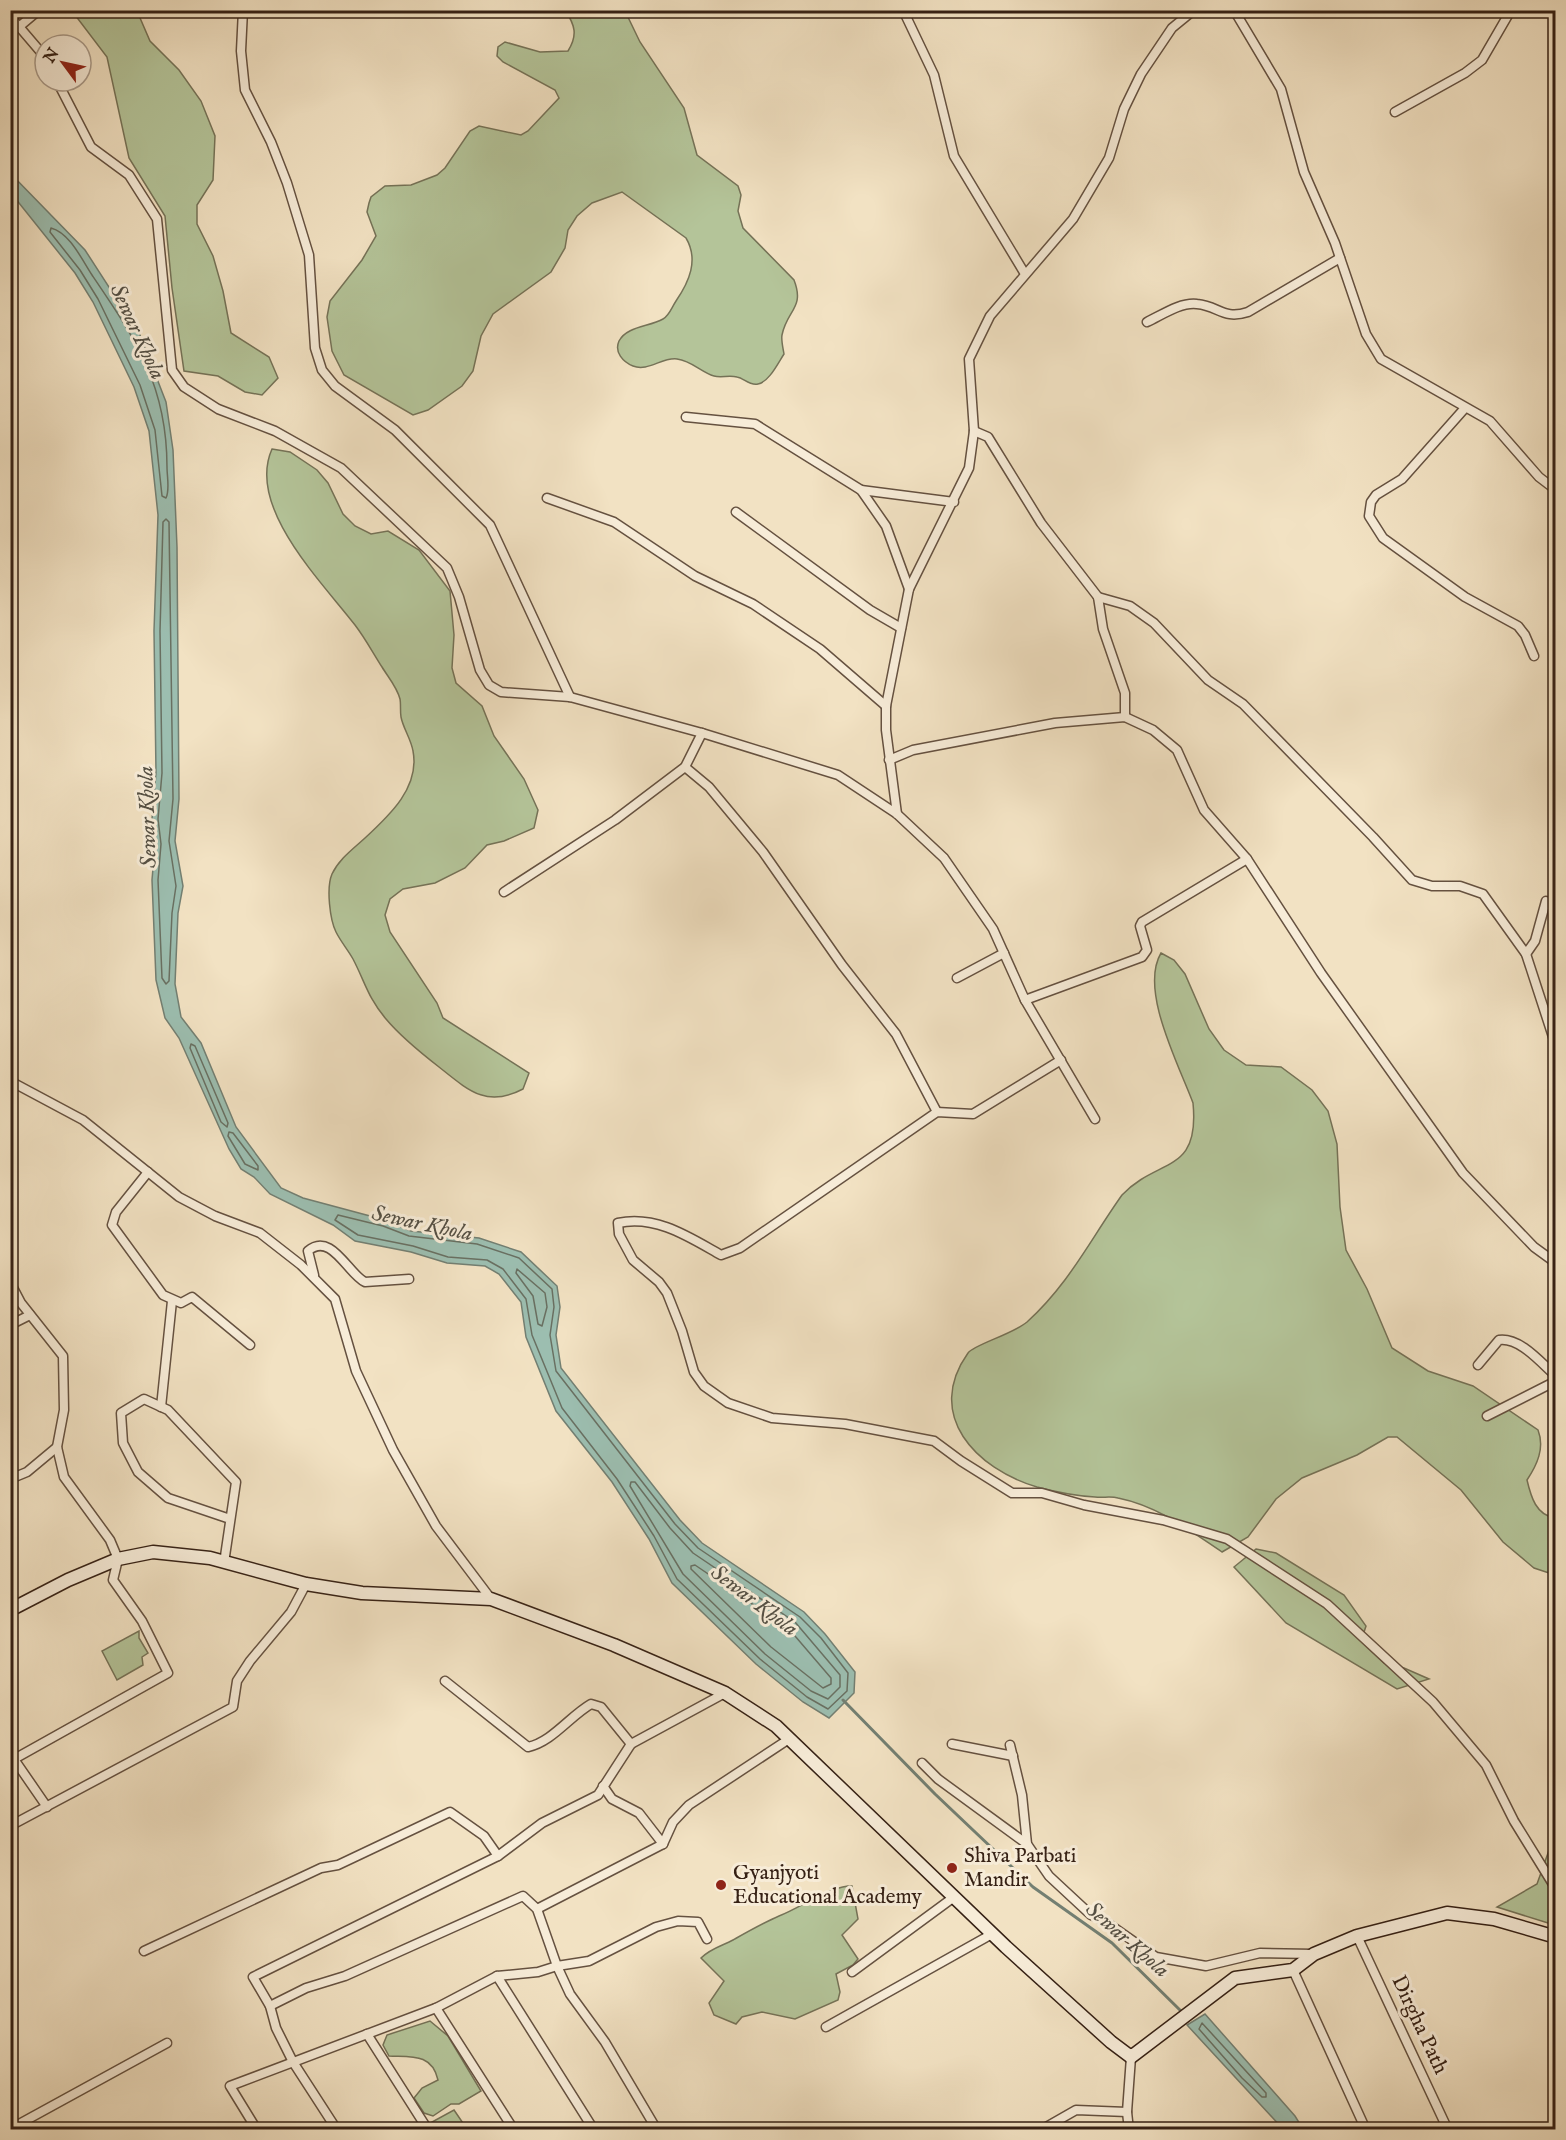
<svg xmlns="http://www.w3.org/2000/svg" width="1566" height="2140" viewBox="0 0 1566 2140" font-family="'IM FELL English',serif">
  <rect width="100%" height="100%" fill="#f2e2c3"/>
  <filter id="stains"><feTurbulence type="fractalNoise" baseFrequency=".00333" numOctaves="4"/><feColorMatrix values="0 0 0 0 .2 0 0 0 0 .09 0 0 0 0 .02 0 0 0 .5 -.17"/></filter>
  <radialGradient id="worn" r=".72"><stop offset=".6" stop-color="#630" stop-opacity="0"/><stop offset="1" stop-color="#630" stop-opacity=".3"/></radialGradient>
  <g fill="#b4c499" stroke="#757257" stroke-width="1.5">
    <path d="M565,10l60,1 15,31 44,66 13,47 41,31 3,9 -3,16 5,17 51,52c11,28 -7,30 -12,55 -1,5 1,13 2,19 -6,9 -15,28 -26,30 -9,2 -14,-6 -21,-7 -8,-2 -16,1 -23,-1 -13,-4 -22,-15 -37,-17 -15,-2 -29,13 -44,7 -10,-4 -19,-14 -14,-25 8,-15 30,-14 44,-22 6,-3 9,-12 13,-18 13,-19 23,-41 10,-63l-64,-46 -30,11 -15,13 -9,14 -3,18 -14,24 -58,42 -12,22 -8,35 -11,15 -34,24 -15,5 -69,-40 -12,-24 -5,-34 3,-16 32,-41 14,-24 -9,-24 2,-9 2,-6 14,-11 26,-1 26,-10 8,-7 25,-37 9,-5 42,9 7,-4 31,-33 -4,-8 -52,-28 -6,-6 1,-9 7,-5 35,10 28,-1c10,-16 7,-26 -3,-41z"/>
    <path d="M72,11h65l13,30 29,29 22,31 14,35 -2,44 -16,25v19l16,32 10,35 8,42 38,24 9,21 -16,17 -17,-3 -27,-16 -34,-5 -12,-83 -7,-72 -36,-58 -22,-101z"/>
    <path d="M272,449l18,3 27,18 11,13 15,31 12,12 16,8 17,-3 31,19 31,41 4,44 -2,33 4,15 26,23 12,30 30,43 14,31 -4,18 -30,13 -17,4 -22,23 -30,15 -32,6 -13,10 -5,16 5,17 47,71 6,15 86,55 -6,16c-36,19 -54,2 -84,-22 -18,-14 -38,-30 -53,-48 -18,-21 -21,-37 -33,-60 -5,-9 -12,-17 -17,-27 -6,-12 -10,-44 -4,-58 7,-15 21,-25 33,-36 25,-23 55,-51 48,-87 -2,-12 -10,-23 -12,-34 -1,-6 0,-13 -1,-18 -3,-12 -12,-22 -18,-32 -9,-14 -17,-29 -27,-42 -33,-43 -109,-118 -83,-176z"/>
    <path d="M1161,953l13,7 11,14 24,55 15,21 22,15 35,2 31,23 16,21 9,33 3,63 6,43 21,39 25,59 36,23 45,15 65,44c7,18 -1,35 -11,50 4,17 9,35 28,38v57l-21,-7 -31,-26 -42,-52 -64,-53h-9l-31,18 -55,23 -26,21 -28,38 -26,15c-33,-22 -64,-46 -104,-54 -7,-2 -15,0 -23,-1 -19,-1 -39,-5 -58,-10 -61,-18 -113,-72 -69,-134 5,-8 45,-19 59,-31 42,-38 63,-82 95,-127 36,-38 78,-20 71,-92 -14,-38 -54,-113 -32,-150z"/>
    <path d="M1256,1549l20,4 68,42 22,31 -5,15 23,22 20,5 25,11 -32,10 -111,-66 -52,-56z"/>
    <path d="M139,1631v7l9,15 -6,4 1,8 -26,15 -15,-29z"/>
    <path d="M1553,1839l2,83 -7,1 -51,-16 40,-23z"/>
    <path d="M848,1886h4l6,33 -16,16 16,24 -5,6 -17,9 4,18 -2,8 -43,19 -33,-7 -20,5 -6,7 -22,-9 -5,-12 15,-22 -23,-23c10,-10 21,-12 32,-18 16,-9 30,-17 46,-24 23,-9 44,-26 69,-30z"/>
    <path d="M430,2021l18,15 33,55 -22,13h-8l-18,12 -9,-3 -10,-15 8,-10 16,-8c-6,-27 -27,-23 -49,-24l-6,-11 4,-10z"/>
    <path d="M454,2110l13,19h-30l-5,-7z"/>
  </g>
  <g fill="#9cbeb0" stroke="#737f72" stroke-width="1.5">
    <path d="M11,174l74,76 55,85 26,67 7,48 4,97 2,252 -4,42 8,45 -5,27 -3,71 6,33 20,26 35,84 45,61 22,10 82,22 26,11 68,7 42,14 36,34 3,21 -4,28 5,33 119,152 22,23 102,69 21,22 30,38 -1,21 -25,25 -26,-16 -47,-38 -84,-81 -23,-44 -37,-57 -56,-71 -30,-74 -5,-35 -22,-28 -14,-8 -38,-3 -36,-11 -56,-11 -22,-16 -63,-31 -16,-17 -13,-8 -12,-20 -50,-111 -14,-20 -9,-38 -4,-100 3,-35 -3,-26 4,-46 -2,-142 4,-116 -9,-84 -15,-44 -41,-85 -18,-29 -64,-80z"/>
    <path d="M1205,2014l90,102 8,13h-20l-96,-104z"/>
  </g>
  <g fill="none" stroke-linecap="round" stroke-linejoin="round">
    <g stroke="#697062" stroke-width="1.5">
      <path d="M51,228c19,5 31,32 41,47 44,65 75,110 75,192 0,10 3,23 -1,31l-4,-2 -7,-66 -15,-45 -42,-86 -18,-29 -30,-38z"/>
      <path d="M166,519l3,3 4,277 -4,42 7,45 -4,27 -3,68 -3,3 -4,-6 -4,-98 3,-36 -3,-25 4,-46 -2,-142 3,-109z"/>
      <path d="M191,1044l4,2 33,77 -1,4 -6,-5 -31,-74z"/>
      <path d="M229,1132l4,1 25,33v4l-13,-6 -17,-28z"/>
      <path d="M338,1215l45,11 26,10 68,8 42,14 33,31 2,18 -4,28 6,36 119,153 23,24 102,69 21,21 27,35 -1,18 -19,18 -21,-12 -47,-38 -83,-80 -23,-43 -37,-57 -55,-71 -30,-73 -6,-36 -23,-30 -16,-9 -39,-3 -35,-11 -55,-11 -23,-15z"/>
      <path d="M517,1269l28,24 2,14 -5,19 -4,-2 -5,-28 -17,-23z"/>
      <path d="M631,1482h4l35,46 23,25 102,69 45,53v12l-12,12 -17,-8 -46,-37 -82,-80 -53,-88z"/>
      <path d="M695,1565l94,64 42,49v6l-8,4 -52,-41 -80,-78v-3z"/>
      <path d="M1202,2023l64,70v4h-4l-20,-19 -43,-49z"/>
    </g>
    <path stroke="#737f72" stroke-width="3" d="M843,1700l92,94 98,93 79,56 72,71"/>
    <defs>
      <g id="street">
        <path d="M243,10l-2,41 4,39 26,52 16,41 22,72 6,93 7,22 13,16 60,44 95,95 80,172"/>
        <path d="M903,10l31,65 20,81 71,118"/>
        <path d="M1234,10l47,79 23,83 31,71 31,91 15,25 109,62 49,56 17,13"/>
        <path d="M10,16l35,41"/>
        <path d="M20,26l19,-16"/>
        <path d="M57,81l34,66 38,28 28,44 15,151 12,17 34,22 57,22 66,37 106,100 12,29 21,73 9,15 12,7 69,5 132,36 136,42 59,39 47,44 49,71 32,71 70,119"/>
        <path d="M1395,112l70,-39 17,-13 29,-50"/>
        <path d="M1147,322c15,-7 33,-20 50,-18 22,2 26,16 51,8l92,-54"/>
        <path d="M1465,408l-63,71 -26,16 -5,7 -2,14 14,22 82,59 53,29 7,9 9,21"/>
        <path d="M686,417l69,7 106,66 25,36 23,63"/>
        <path d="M974,431l14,6 53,86 57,74 5,32 22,64v24"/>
        <path d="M861,490l93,12"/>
        <path d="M547,498l67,24 81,54 58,28 67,45 66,57"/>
        <path d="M736,512l134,98 31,18"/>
        <path d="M1098,597l32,9 24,17 54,57 35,24 130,133 39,43 20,6h28l23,8 43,60 30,92"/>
        <path d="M889,760l24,-10 142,-27 70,-6 28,13 24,20 27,60 43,49 74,114 142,200 71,74 22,16"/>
        <path d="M685,767l24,20 54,65 79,113 54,69 41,78"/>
        <path d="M897,814l-11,-84v-24l23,-117 60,-121 5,-37 -5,-72 21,-43 83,-97 36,-61 15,-49 17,-35 31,-46 22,-18"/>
        <path d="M504,892l111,-72 70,-53 17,-34"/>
        <path d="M1526,954l9,-13 11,-40"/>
        <path d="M957,978l47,-25"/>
        <path d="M1025,1000l117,-43 5,-7 -7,-24 2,-4 105,-63"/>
        <path d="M1061,1060l-88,54 -36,-2 -197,136 -19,7c-32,-18 -64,-40 -103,-32l1,11 14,26 26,22 8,11 15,38 12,41 10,14 24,17 44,15 73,6 89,17 27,20 51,32h30l42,12 79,15 64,19 100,65 106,98 53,63 28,56 42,68"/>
        <path d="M10,1081l73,39 96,77 36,19 45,17 41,32 34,34 21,72 37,79 43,76 55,73"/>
        <path d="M148,1172l-32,40 -4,13 51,70 18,8 11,-6 58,48"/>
        <path d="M1554,1263l2,-13"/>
        <path d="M314,1275l-6,-24c23,-20 40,23 57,31l44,-3"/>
        <path d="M10,1282l11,21 42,53 1,54 -7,37 7,30 46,63 8,19 -5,21 29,41 26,52 -152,85"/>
        <path d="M10,1325l20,-10"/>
        <path d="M1478,1365l21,-25c21,-3 42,23 57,36"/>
        <path d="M161,1407l11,-106"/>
        <path d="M1487,1416l69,-35"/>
        <path d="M10,1479l17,-7 30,-25"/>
        <path d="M224,1563l12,-81 -68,-72 -24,-11 -23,14 2,30 15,29 30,26 62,21"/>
        <path d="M631,1744l94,-51"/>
        <path d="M952,1744l61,12"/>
        <path d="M1010,1745l12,50 5,49 22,32 42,39 12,5 53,37 50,9 54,-13 54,1"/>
        <path d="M10,1749l6,13 31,45"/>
        <path d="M922,1763l16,16 89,65"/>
        <path d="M10,1826l223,-119 4,-26 13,-20 41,-49 15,-28"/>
        <path d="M663,1844l10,-22 16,-17 100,-66"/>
        <path d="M537,1909l126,-65 -24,-31 -27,-14 -9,-13"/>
        <path d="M1357,1936l91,194"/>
        <path d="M144,1951l177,-83 17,-3 112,-53 34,24 14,20"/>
        <path d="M1293,1970l73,160"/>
        <path d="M852,1972l102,-75"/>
        <path d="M497,1976l97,154"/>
        <path d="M270,2006l36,-18 39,-12 178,-80 14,13 20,57 13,28 35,48 52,88"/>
        <path d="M436,2008l78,122"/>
        <path d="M826,2027l166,-93"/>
        <path d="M367,2034l61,96"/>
        <path d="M10,2129l157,-86"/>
        <path d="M257,2130l-27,-44 206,-78 61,-32 41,-4 19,-6 32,-5 67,-34 22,-6 20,1 9,17"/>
        <path d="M337,2130l-44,-68 -17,-34 -6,-22 -17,-29 245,-121 44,-33 56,-28 33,-51 -30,-37 -10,-3c-21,12 -39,38 -63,43l-83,-66"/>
        <path d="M1041,2130l35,-20 51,2"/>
        <path d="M1129,2130l-2,-18 4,-55"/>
      </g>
      <path id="secondary" d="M10,1610l58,-30 50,-21 35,-7 57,6 96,26 56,9 129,6 123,46 111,48 51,33 230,221 105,95 20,15 104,-79 58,-8 21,-16 43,-18 90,-23 47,6 62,18"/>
    </defs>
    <use href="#street" stroke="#655140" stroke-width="11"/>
    <use href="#secondary" stroke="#362115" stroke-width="15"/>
    <use href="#street" stroke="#f7ecd8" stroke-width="8"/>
    <use href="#secondary" stroke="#f7ecd8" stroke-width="12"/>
  </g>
  <g fill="#8f2418" stroke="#f7ecd8" stroke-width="2">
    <circle cx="952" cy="1868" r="6"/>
    <circle cx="721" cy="1885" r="6"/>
  </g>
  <g text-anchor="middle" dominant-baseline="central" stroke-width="6" stroke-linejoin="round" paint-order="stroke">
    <g font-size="21" fill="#362115" stroke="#f7ecd8" text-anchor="start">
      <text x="964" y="1856">Shiva Parbati<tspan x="964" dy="24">Mandir</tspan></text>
      <text x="733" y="1873">Gyanjyoti<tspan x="733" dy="24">Educational Academy</tspan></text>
    </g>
    <g font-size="21" fill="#362115" stroke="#f7ecd8">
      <text transform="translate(1419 2025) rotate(65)">Dirgha Path</text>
    </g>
    <g font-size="22" font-style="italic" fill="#555044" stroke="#f7ecd8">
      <text transform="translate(137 332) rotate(65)">Sewar Khola</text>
      <text transform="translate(148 817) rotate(-92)">Sewar Khola</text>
      <text transform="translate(422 1224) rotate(12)">Sewar Khola</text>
      <text transform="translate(754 1601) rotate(37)">Sewar Khola</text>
      <text transform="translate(1127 1940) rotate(41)">Sewar Khola</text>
    </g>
  </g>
  <rect width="1566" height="2140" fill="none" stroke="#f2e2c3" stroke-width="36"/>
  <rect x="12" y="12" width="1542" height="2116" fill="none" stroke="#362115" stroke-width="3"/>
  <rect x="18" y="18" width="1530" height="2104" fill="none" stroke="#362115" stroke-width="1.5"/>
  <g transform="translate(63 63) rotate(303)"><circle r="28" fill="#f7ecd8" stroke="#aa9b8a" stroke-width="1.5"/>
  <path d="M0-4.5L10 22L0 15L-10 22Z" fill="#8f2418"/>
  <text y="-9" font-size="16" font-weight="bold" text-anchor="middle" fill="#362115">N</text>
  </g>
  <rect width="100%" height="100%" filter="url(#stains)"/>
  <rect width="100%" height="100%" fill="url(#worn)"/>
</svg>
